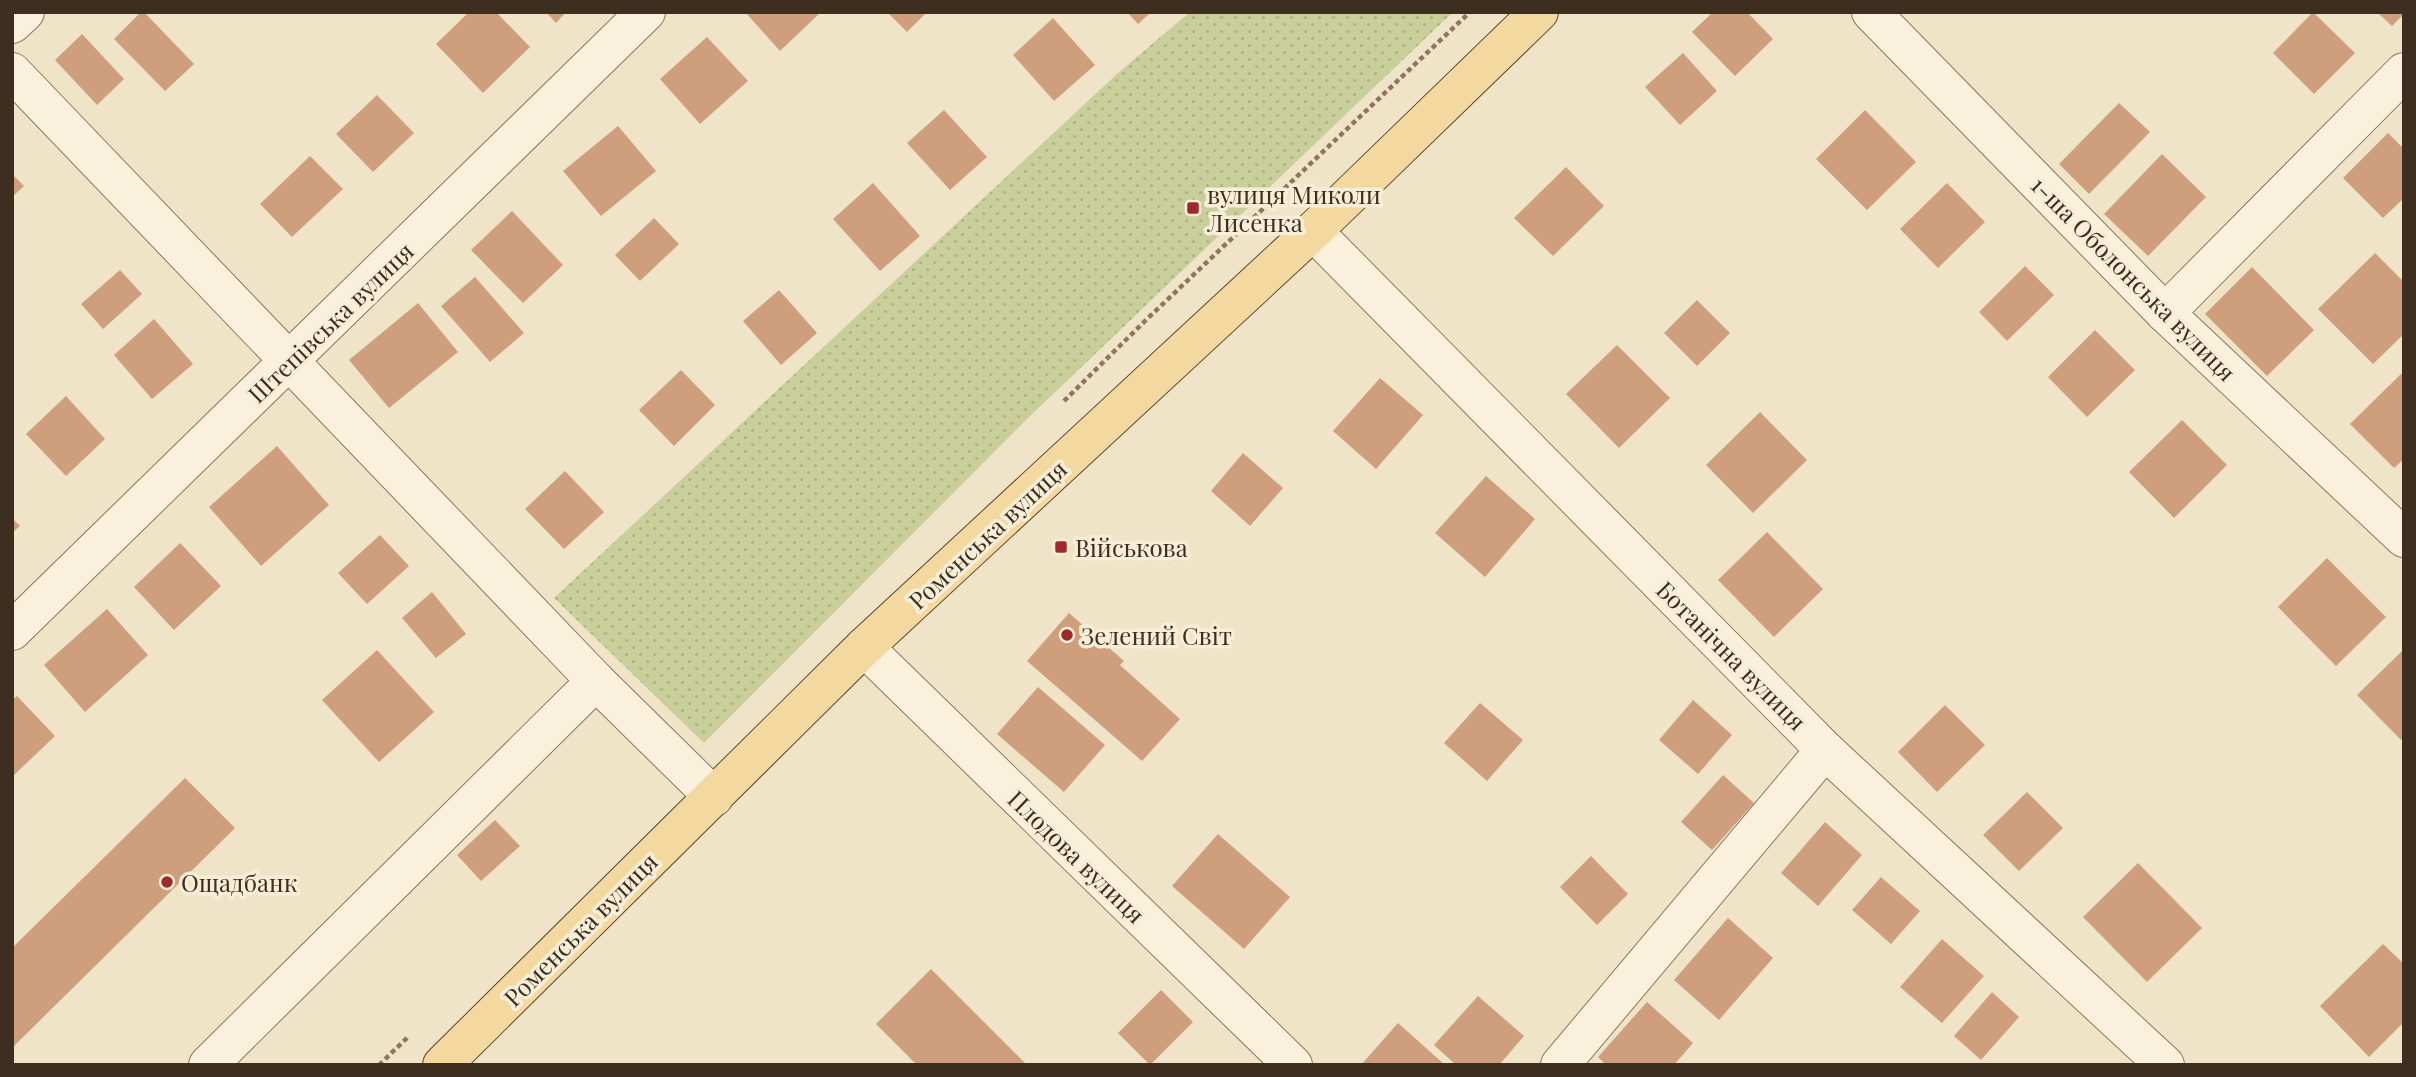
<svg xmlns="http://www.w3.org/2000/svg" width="2416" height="1077" viewBox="0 0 2416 1077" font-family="'Playfair Display',serif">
  <defs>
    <pattern id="grass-dots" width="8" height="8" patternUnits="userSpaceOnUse" patternTransform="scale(1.75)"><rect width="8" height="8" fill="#c9cf9b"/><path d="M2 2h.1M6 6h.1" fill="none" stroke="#aeb285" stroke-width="1.8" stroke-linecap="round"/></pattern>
  </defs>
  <rect width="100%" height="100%" fill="#f0e4c8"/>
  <path fill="url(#grass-dots)" d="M1190,12h263l-425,406 -324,325 -150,-145 565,-526z"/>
  <g fill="#cf9f7d">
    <path d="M141,12h3l50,52 -29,27 -51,-52z"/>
    <path d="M469,12h27l34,35 -47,46 -47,-49z"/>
    <path d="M546,12h20l-10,11z"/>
    <path d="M745,12h76l-41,39z"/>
    <path d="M887,12h40l-20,20z"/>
    <path d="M1127,12h24l-13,12z"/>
    <path d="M1713,12h34l26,27 -38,37 -43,-44z"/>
    <path d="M2313,12l42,41 -41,41 -41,-41z"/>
    <path d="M2377,12h27v2l-12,12z"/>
    <path d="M1053,18l42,47 -41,36 -41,-46z"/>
    <path d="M82,34l42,45 -27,26 -42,-45z"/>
    <path d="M707,37l41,44 -48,43 -40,-45z"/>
    <path d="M1683,53l34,38 -37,34 -35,-38z"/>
    <path d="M377,95l37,38 -41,39 -37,-38z"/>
    <path d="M2119,103l31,29 -61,62 -30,-30z"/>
    <path d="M944,110l43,47 -37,33 -43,-47z"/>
    <path d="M1865,110l51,52 -49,48 -51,-51z"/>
    <path d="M618,126l38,45 -55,45 -38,-45z"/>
    <path d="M2388,133l16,16v49l-21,20 -40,-40z"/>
    <path d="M2162,154l44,43 -58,59 -44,-42z"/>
    <path d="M310,156l33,33 -51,48 -32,-33z"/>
    <path d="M1566,167l38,39 -51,50 -39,-38z"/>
    <path d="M12,174l12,12 -12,11z"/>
    <path d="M873,183l47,53 -40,35 -47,-52z"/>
    <path d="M1947,183l38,39 -47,46 -38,-39z"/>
    <path d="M512,211l51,54 -40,38 -52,-53z"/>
    <path d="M654,218l25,26 -39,37 -25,-26z"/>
    <path d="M2375,253l29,29v52l-31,30 -55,-55z"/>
    <path d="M2025,266l29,29 -47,46 -28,-29z"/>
    <path d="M2252,267l62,63 -47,46 -62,-62z"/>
    <path d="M120,270l22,24 -39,35 -22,-25z"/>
    <path d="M475,277l49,56 -34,29 -49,-56z"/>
    <path d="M779,290l38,43 -36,32 -38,-44z"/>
    <path d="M1697,300l33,33 -33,33 -33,-33z"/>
    <path d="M418,303l40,49 -69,56 -40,-48z"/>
    <path d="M154,319l39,45 -41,35 -38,-44z"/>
    <path d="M2095,330l40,40 -48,47 -39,-40z"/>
    <path d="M1617,345l53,53 -51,50 -53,-54z"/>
    <path d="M681,370l34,35 -41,41 -35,-36z"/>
    <path d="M2404,371v88l-10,9 -44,-44z"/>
    <path d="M1380,378l43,37 -47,54 -43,-38z"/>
    <path d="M66,396l39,43 -39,37 -40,-42z"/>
    <path d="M1760,412l47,48 -54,53 -47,-48z"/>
    <path d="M2182,420l45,45 -53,53 -45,-46z"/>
    <path d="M277,446l52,59 -68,61 -52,-59z"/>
    <path d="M1243,453l40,35 -33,38 -39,-35z"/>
    <path d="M565,471l39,41 -40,37 -39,-40z"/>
    <path d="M1486,476l49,43 -50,58 -50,-44z"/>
    <path d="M12,518l8,8 -8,7z"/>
    <path d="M1767,532l56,57 -49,48 -56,-57z"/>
    <path d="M380,535l29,31 -42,38 -29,-31z"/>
    <path d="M180,543l41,43 -47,44 -40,-43z"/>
    <path d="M2327,558l59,59 -50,49 -58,-59z"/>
    <path d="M432,592l34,42 -30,24 -34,-40z"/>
    <path d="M107,609l41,46 -63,57 -41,-47z"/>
    <path d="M1069,613l55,48 -4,4 60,54 -38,42 -115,-100z"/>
    <path d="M2404,649v88l-3,3 -44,-45z"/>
    <path d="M377,650l57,62 -55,50 -57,-62z"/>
    <path d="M1038,687l67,58 -41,47 -67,-58z"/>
    <path d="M17,696l38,40 -43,41v-77z"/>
    <path d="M1693,700l39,35 -34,39 -39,-34z"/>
    <path d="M1480,703l43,37 -36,41 -43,-38z"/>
    <path d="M1945,705l40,40 -48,47 -39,-40z"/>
    <path d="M1723,775l31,28 -42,47 -31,-28z"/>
    <path d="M185,778l50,50 -223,220v-100z"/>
    <path d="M2027,792l36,36 -44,43 -36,-36z"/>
    <path d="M495,820l25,26 -39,35 -24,-26z"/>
    <path d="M1825,822l37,33 -44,51 -37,-33z"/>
    <path d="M1218,834l72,63 -46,52 -72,-63z"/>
    <path d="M1591,856l37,38 -31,31 -37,-38z"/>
    <path d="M2138,863l64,65 -55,54 -64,-65z"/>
    <path d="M1881,877l39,34 -29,33 -39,-34z"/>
    <path d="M1728,918l45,40 -54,62 -45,-40z"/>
    <path d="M1942,939l42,37 -42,47 -42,-36z"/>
    <path d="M2383,944l21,20v58l-35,35 -49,-51z"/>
    <path d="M931,969l96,96h-110l-41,-41z"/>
    <path d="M1161,990l32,32 -43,43 -32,-32z"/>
    <path d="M1992,992l27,25 -38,43 -27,-24z"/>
    <path d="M1478,996l46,40 -25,29h-43l-22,-20z"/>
    <path d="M1647,1002l46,41 -19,22h-68l-8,-8z"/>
    <path d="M1398,1023l47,42h-84z"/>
  </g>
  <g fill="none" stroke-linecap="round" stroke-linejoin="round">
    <defs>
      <g id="minor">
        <path d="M1871,12l294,301 239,225"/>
        <path d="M12,24l13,-12"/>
        <path d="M12,72l584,609 118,116"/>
        <path d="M1313,231l512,519 340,315"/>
        <path d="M2165,313l239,-241"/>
        <path d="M12,631l634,-619"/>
        <path d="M864,647l429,418"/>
        <path d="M208,1065l388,-384"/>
        <path d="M1560,1065l265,-315"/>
      </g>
      <path id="major" d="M442,1065l422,-418 449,-416 226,-219"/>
    </defs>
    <use href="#minor" stroke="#8d765c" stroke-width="40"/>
    <use href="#major" stroke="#5b4430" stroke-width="40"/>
    <g stroke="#8d765c" stroke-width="4.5" stroke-dasharray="5 3.5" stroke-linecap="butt">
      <path d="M1064,401l82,-81 324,-308"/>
      <path d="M379,1065l30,-29"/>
    </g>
    <use href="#minor" stroke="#faf1dc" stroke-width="38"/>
    <use href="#major" stroke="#f3d9a0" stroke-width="38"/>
  </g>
  <g fill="#9e2a2b" stroke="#f7eed8" stroke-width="2.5">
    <rect x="1186" y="201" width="14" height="14" rx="3.5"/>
    <rect x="1054" y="540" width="14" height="14" rx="3.5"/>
    <circle cx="1067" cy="635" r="7"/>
    <circle cx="167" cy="882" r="7"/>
  </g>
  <g text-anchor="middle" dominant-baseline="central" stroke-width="7" stroke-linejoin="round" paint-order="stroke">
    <g font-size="24" fill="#3d2e20" stroke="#f7eed8" text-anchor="start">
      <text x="1207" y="194">вулиця Миколи<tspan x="1207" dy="28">Лисенка</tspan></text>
      <text x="1075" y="547">Військова</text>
      <text x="1081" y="635">Зелений Світ</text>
      <text x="181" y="882">Ощадбанк</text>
    </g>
    <g font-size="24" fill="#3d2e20" stroke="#f7eed8">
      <text transform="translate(2134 278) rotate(45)">1-ша Оболонська вулиця</text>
      <text transform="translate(330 322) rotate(-44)">Штепівська вулиця</text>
      <text transform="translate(987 534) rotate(-43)">Роменська вулиця</text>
      <text transform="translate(1732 655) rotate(45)">Ботанічна вулиця</text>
      <text transform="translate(1077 856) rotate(44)">Плодова вулиця</text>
      <text transform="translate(580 929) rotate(-45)">Роменська вулиця</text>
    </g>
  </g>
  <rect width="2416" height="1077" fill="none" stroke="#3d2e20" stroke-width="28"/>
</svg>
